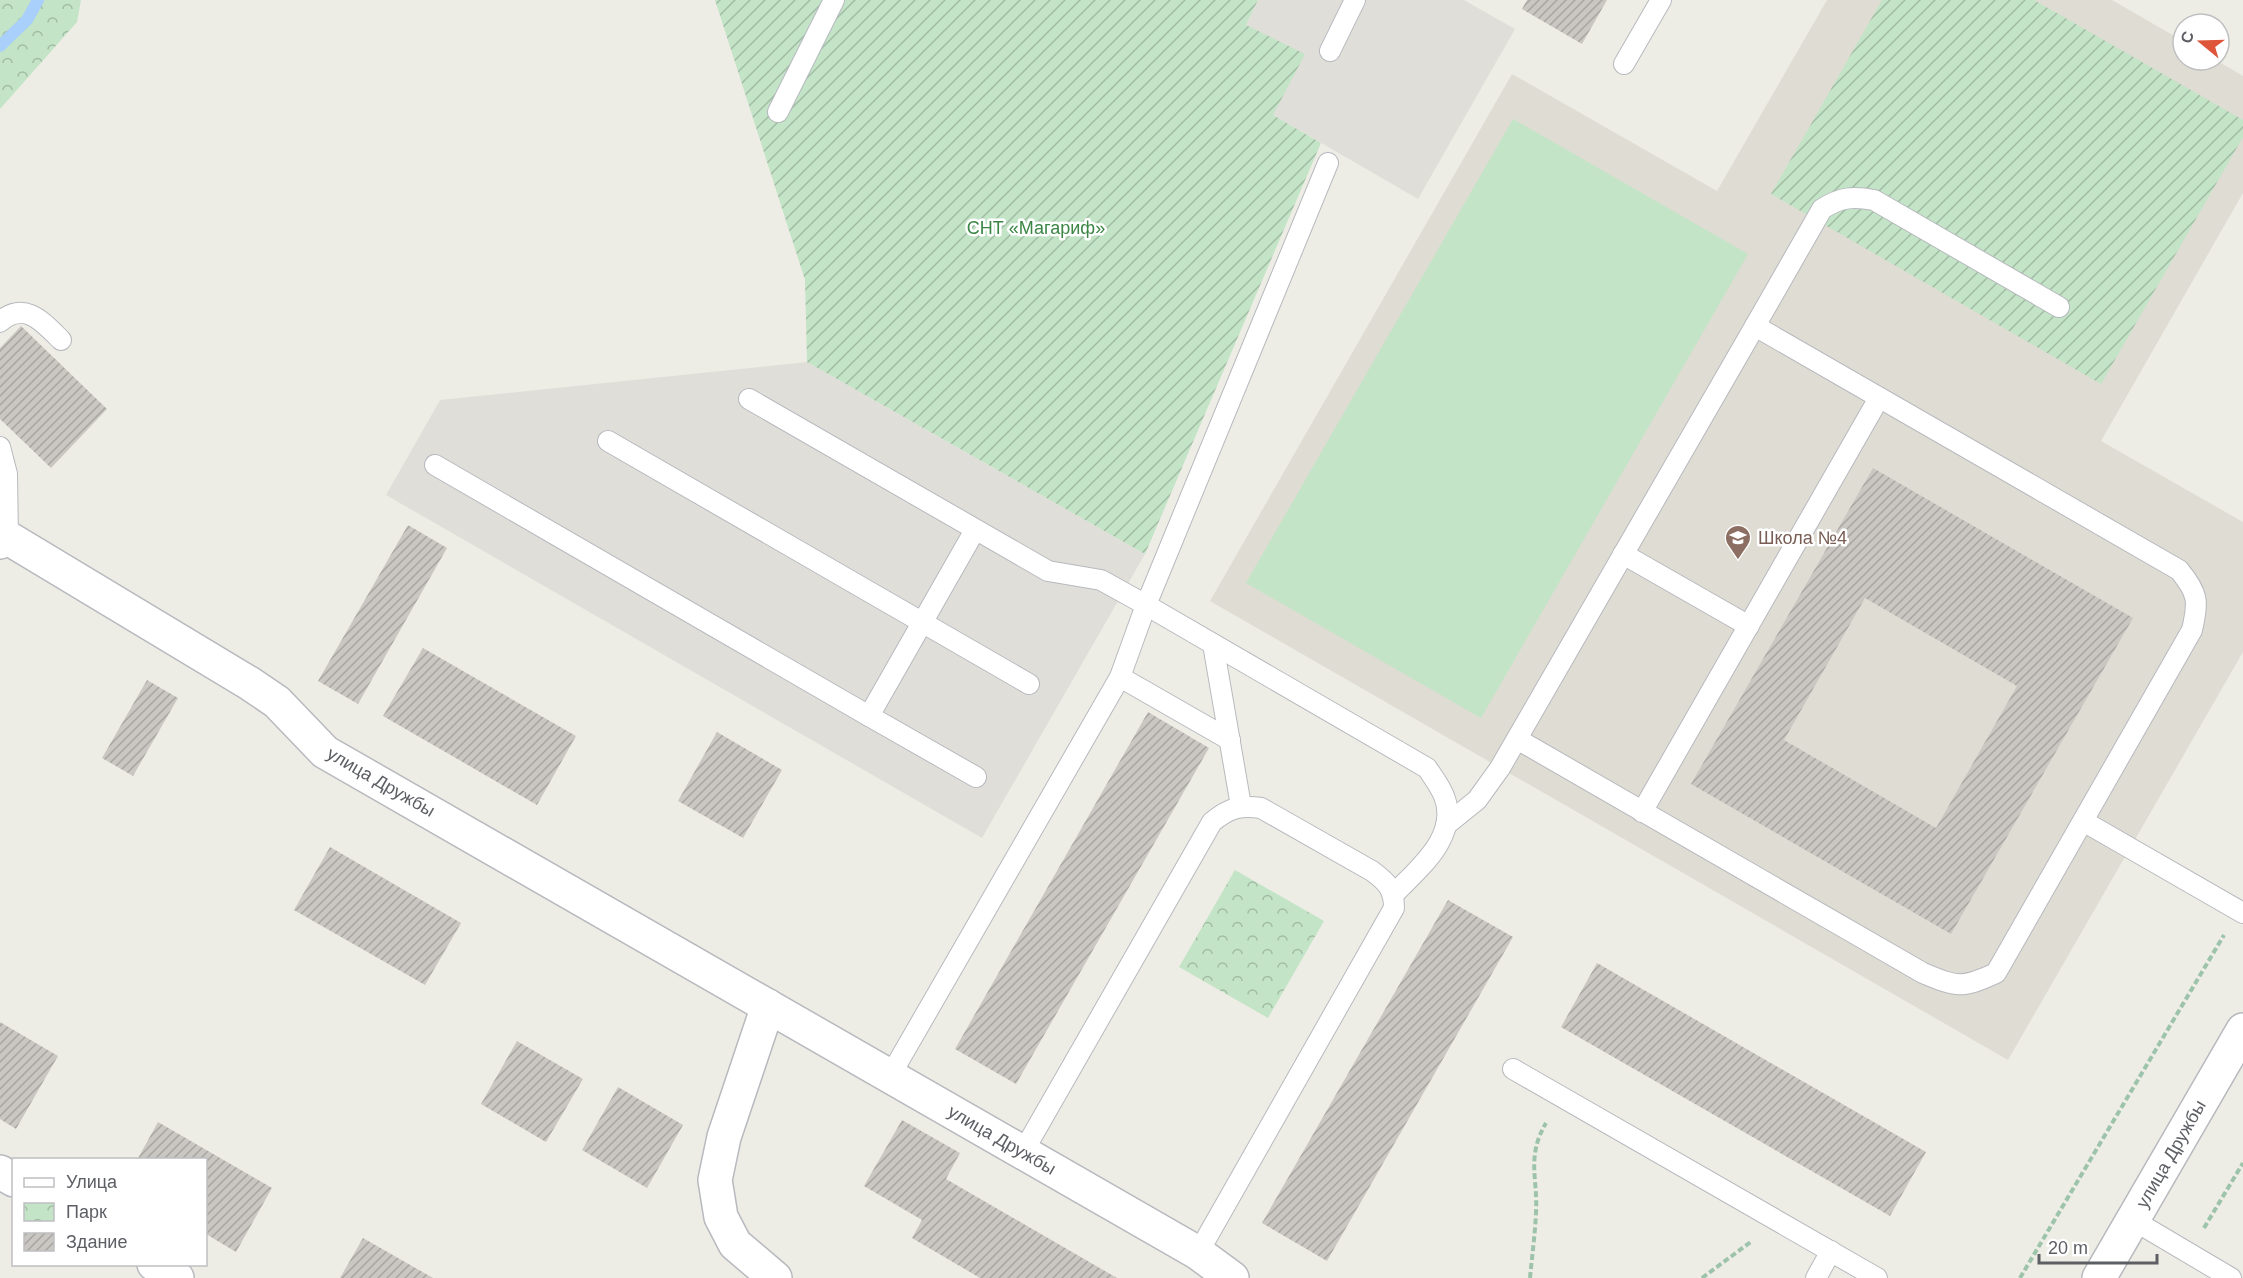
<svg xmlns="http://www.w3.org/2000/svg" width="2243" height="1278" viewBox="0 0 2243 1278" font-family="Helvetica,sans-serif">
  <defs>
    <pattern id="park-crowns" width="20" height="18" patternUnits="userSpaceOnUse" patternTransform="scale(1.5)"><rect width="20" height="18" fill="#c3e4c6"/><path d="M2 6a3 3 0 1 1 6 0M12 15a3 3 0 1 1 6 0" fill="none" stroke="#a2bca4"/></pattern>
    <pattern id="garden-furrows" width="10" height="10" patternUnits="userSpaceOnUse" patternTransform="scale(1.5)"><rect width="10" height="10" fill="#c3e4c6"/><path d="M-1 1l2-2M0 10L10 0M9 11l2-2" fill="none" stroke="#a2bca4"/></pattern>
    <pattern id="building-hatch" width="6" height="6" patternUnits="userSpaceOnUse" patternTransform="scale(1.5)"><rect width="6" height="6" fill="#cac7c2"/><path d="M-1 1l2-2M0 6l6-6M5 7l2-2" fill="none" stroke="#a7a5a1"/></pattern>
  </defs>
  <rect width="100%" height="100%" fill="#eeede5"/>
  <g fill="#e0ded9">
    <path d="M1258,0h206l51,29 -97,170 -145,-84 -27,-90z"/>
    <path d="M807,362l338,192 -163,284 -596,-343 54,-95z"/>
  </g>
  <path fill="#dedcd3" d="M1827,0h285l71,41v19h33l27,16v117l-142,248 142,81v130l-235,408 -798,-459 302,-527 205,117z"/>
  <path fill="#c3e4c6" d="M1513,119l235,135 -267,464 -235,-135z"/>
  <g fill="url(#park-crowns)">
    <path d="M0,0h81l-4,22 -77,87z"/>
    <path d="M1235,870l89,51 -56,97 -89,-51z"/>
  </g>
  <g fill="url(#garden-furrows)">
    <path d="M715,0h543l-12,25 59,29 -32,61 48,28 -176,411 -338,-192 -2,-82z"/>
    <path d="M1882,0h152l209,120v17l-142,247 -330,-190z"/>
  </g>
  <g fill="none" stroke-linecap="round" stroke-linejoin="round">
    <path stroke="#a9d0fa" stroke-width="12" d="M0,46l27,-26 11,-20"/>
  </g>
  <g fill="url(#building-hatch)" fill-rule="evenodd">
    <path d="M1527,0h80l-25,44 -60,-35z"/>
    <path d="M21,326l86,83 -56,59 -51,-49v-71z"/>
    <path d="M1873,468l260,150 -182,316 -260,-150zM1865,598l152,88 -81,142 -152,-88z"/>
    <path d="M408,525l39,23 -89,156 -40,-23z"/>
    <path d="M423,648l153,88 -39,69 -154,-89z"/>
    <path d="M147,680l31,18 -45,78 -31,-18z"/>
    <path d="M1148,712l61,36 -193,336 -61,-35z"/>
    <path d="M717,732l65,38 -39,68 -65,-37z"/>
    <path d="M330,847l131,76 -36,62 -131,-75z"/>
    <path d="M1448,900l65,37 -186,324 -65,-38z"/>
    <path d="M1597,963l329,189 -36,64 -329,-189z"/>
    <path d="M0,1022l58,34 -42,73 -16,-10z"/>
    <path d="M517,1041l66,38 -37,63 -65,-38z"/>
    <path d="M618,1087l65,38 -36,63 -65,-38z"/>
    <path d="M902,1120l58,33 -14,26 171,99h-137l-68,-40 10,-18 -58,-34z"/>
    <path d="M158,1122l114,66 -36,64 -30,-18v-74h-69z"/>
    <path d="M363,1238l70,40h-93z"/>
  </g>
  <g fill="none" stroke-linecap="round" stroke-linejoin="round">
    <defs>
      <g id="service">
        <path d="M1330,51l25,-51"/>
        <path d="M1624,64l37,-64"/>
        <path d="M778,112l56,-112"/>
        <path d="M0,322c24,-22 43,0 61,18"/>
        <path d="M1755,326l67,-117c19,-12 31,-13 52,-9l185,107"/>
        <path d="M749,399l299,172 53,9 45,25 182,-442"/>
        <path d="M608,441l421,243"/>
        <path d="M0,447l7,27 1,64"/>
        <path d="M435,465l434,251 106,-186"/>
        <path d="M1623,554l126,72"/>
        <path d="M1213,644l28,162"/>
        <path d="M1120,677l110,63"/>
        <path d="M869,716l107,61"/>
        <path d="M1642,812l237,-414"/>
        <path d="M2083,821l160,92"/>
        <path d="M1446,825l31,-25 23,-32 255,-442 424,244c19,23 20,31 13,60l-196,343c-35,16 -39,14 -73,0l-406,-234"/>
        <path d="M1513,1069l364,209"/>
        <path d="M890,1076l230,-399 26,-72 281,163c6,9 13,18 17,28 16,40 -26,73 -50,98"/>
        <path d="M1023,1152l189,-330c17,-14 28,-17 49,-14l111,63c15,11 22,18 22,37l-196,345"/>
        <path d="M2133,1220l98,58"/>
        <path d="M1816,1278l15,-27"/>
      </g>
      <g id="minor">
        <path d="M0,542l8,-4 241,145 28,19 48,50 873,501 34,25"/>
        <path d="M768,1006l-44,131 -9,43 6,37 14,27 40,34"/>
        <path d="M0,1172l14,8"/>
        <path d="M154,1264l23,14"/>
      </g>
      <path id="tertiary" d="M2099,1278l144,-248"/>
    </defs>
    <use href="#service" stroke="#b7b9be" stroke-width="22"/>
    <use href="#minor" stroke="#b7b9be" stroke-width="36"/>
    <use href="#tertiary" stroke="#b7b9be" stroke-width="36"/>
    <g stroke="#9dc4ab" stroke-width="4" stroke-dasharray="6 3" stroke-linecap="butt">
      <path d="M2204,1228l39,-65"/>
      <path d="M1530,1278c2,-22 5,-43 6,-65 2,-35 -10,-56 10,-90"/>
      <path d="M1702,1278l50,-37"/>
      <path d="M2020,1278l204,-343"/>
    </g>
    <use href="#service" stroke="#fff" stroke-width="20"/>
    <use href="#minor" stroke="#fff" stroke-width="33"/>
    <use href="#tertiary" stroke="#fff" stroke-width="33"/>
  </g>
  <defs>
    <symbol id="school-pin" viewBox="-11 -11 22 30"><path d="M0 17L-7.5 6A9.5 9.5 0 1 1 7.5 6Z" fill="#8d6e63" stroke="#fff"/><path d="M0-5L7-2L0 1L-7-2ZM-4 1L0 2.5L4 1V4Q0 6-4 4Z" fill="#fff"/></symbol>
  </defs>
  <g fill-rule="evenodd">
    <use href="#school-pin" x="1723" y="523" width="30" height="40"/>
  </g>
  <g text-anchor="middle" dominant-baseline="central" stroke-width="5" stroke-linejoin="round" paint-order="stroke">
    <g font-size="18" fill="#3b8545" stroke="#fff">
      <text x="1036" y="228">СНТ «Магариф»</text>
    </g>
    <g font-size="18" fill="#785e54" stroke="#fff" text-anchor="start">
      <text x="1758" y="538">Школа №4</text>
    </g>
    <g font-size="18" fill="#5d5f64" stroke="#fff">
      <text transform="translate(381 782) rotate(30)">улица Дружбы</text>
      <text transform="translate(1002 1140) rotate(30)">улица Дружбы</text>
      <text transform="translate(2171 1154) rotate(-60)">улица Дружбы</text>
    </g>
  </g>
  <rect x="12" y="1158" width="195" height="108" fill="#ffffff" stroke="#bebfc1" stroke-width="1.5"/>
  <rect x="24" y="1178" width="30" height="9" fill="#ffffff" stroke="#bebfc1" stroke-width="1.5"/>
  <text x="66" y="1188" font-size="18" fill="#5d5f64">Улица</text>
  <rect x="24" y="1203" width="30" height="18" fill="url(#park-crowns)" stroke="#bebfc1" stroke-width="1.5"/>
  <text x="66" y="1218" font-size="18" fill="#5d5f64">Парк</text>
  <rect x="24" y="1233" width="30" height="18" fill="url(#building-hatch)" stroke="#bebfc1" stroke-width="1.5"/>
  <text x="66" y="1248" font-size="18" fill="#5d5f64">Здание</text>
  <g transform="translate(2201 42) rotate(289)"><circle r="28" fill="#ffffff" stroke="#bebfc1" stroke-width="1.5"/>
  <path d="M0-4.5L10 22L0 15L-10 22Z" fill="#de553a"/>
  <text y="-9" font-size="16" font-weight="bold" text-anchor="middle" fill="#5d5f64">С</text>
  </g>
  <path d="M2039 1254v9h118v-9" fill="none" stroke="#5d5f64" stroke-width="3"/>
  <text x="2048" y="1254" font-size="18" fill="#5d5f64" stroke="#ffffff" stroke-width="4.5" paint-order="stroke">20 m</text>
</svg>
